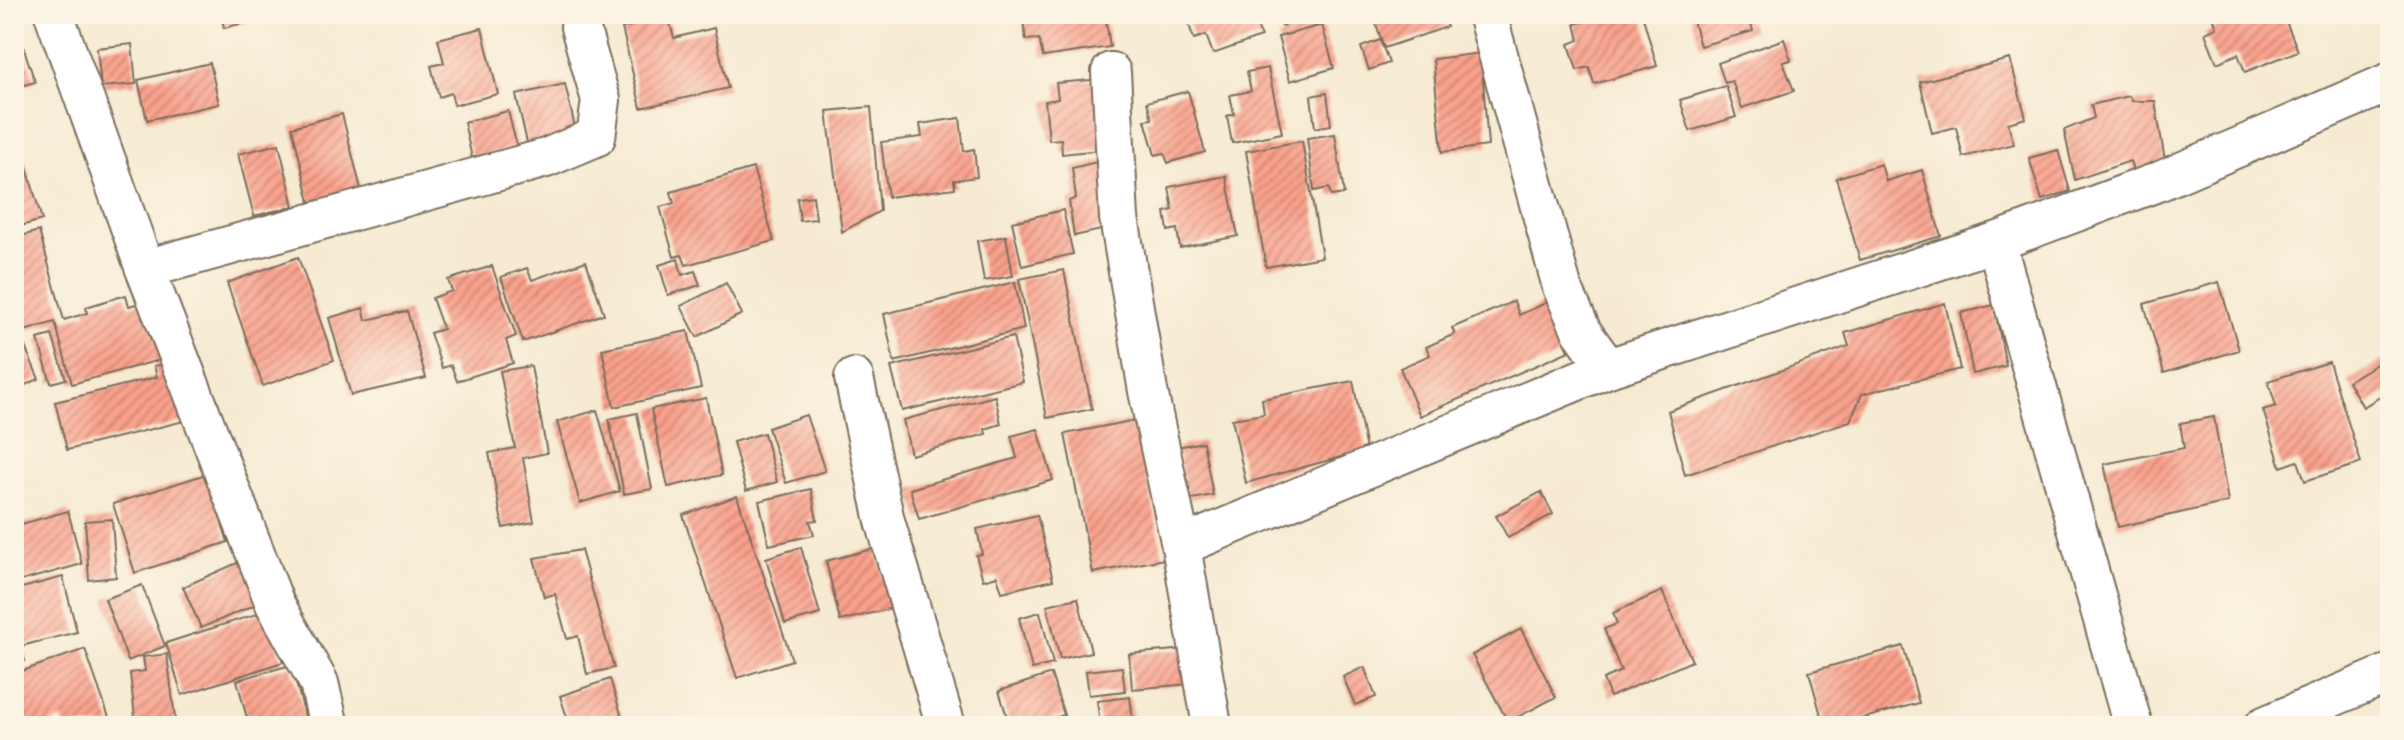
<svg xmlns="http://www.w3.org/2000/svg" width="2404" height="740" viewBox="0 0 2404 740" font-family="Alegreya,serif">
  <defs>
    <pattern id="building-hatch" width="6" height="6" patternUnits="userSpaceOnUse" patternTransform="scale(2)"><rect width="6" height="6" fill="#f9a18c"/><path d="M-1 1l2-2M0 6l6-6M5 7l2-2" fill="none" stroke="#cb8372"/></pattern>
  </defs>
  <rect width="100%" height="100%" fill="#fcf5e5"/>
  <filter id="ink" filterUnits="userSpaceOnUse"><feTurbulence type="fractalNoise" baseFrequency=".0125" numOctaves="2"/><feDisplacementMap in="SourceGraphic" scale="16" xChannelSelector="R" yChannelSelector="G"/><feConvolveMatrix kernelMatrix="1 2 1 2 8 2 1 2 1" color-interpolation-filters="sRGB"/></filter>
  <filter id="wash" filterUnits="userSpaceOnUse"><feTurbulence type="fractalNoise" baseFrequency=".006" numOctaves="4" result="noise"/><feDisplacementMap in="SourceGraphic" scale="32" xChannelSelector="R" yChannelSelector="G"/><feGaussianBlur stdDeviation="1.8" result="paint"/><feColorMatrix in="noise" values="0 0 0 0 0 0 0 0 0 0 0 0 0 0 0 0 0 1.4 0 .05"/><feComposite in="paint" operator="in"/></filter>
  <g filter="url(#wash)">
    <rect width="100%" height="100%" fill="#f6ead2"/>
    <g id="blocks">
      <g fill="url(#building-hatch)">
        <path d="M221,14h37l1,5 -35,9z"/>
        <path d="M1022,14h83l5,33 -67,10 -4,-18 -13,1z"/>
        <path d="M1185,14h68l8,23 -48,17 -7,-19 -12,4z"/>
        <path d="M1277,14h32l-27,13z"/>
        <path d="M1373,14h69l5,13 -63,21z"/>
        <path d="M1612,14h30l15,52 -63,18 -5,-17 -12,3 -8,-26 10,-4 -4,-16z"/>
        <path d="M1691,14h57l5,17 -53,15z"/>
        <path d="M2212,14h71l15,37 -53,21 -7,-18 -21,9 -12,-30 12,-5z"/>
        <path d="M668,17l6,21 40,-10 14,60 -87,20 -19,-80z"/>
        <path d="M14,19l21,63 -21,6z"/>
        <path d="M1322,25l12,43 -44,13 -12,-44z"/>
        <path d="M482,28l16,66 -44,11 -3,-12 -12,4 -8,-31 13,-3 -6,-24z"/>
        <path d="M1784,39l7,21 -8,2 11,29 -52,17 -10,-27 -7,2 -7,-20z"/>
        <path d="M1380,40l9,23 -20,7 -8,-23z"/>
        <path d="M132,44l4,40 -35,3 -4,-39z"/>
        <path d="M1481,53l7,93 -46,6 -9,-93z"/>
        <path d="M2010,59l16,59 -18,5 6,21 -51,13 -7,-30 -24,6 -12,-51z"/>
        <path d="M210,63l9,41 -72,16 -9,-40z"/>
        <path d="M1268,68l14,65 -50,10 -5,-27 7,-2 -4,-19 21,-4 -4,-19z"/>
        <path d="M1103,79l6,70 -47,5 -1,-15 -12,1 -4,-39 13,-2 -2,-16z"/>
        <path d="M565,84l12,52 -49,11 -12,-52z"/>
        <path d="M1726,86l10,31 -46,14 -10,-31z"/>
        <path d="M1188,91l17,61 -37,11 -4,-10 -9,2 -10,-35 7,-1 -5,-17z"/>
        <path d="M1327,93l4,32 -16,3 -4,-32z"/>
        <path d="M2129,96l3,5h23l10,60 -32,10 -3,-10 -55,19 -11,-50 30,-12 -3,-13z"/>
        <path d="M871,107l9,104 -38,21 -15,-121z"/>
        <path d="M508,111l9,36 -45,11 -8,-36z"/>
        <path d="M342,114l20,79 -51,13 -19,-79z"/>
        <path d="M960,118l4,33 10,-2 3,28 -23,3 1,8 -67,9 -7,-55 41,-5 -2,-13z"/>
        <path d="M1335,134l9,60 -13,2 -2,-8 -15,3 -7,-53z"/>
        <path d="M1302,141l20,116 -56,10 -20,-116z"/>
        <path d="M279,144l15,62 -40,10 -16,-62z"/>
        <path d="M22,150l20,70 -28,8v-76z"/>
        <path d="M2058,150l12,41 -28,9 -13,-42z"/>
        <path d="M1109,159l6,68 -41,9 -5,-35 7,-3 -4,-30z"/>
        <path d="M1881,164l5,17 36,-11 19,66 -81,24 -24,-82z"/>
        <path d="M753,168l21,73 -88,24 -4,-10 -8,2 -14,-50 14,-4 -3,-11z"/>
        <path d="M1226,176l12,60 -58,12 -3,-19 -9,2 -3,-19 8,-2 -4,-23z"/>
        <path d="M813,196l3,23 -16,2 -3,-23z"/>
        <path d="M1063,210l10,44 -51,12 -10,-44z"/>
        <path d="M39,231l25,89 23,-7 -1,-6 40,-12 3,11 18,-5 16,58 -91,25 -17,-62 -31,9 -10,-37v-56z"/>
        <path d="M1006,236l7,40 -29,5 -7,-40z"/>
        <path d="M298,257l36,103 -71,26 -36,-103z"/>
        <path d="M678,259l4,16 13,-4 5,14 -32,10 -9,-30z"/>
        <path d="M586,261l18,53 -81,28 -22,-65 26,-9 5,12z"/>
        <path d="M492,266l24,70 -10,4 7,23 -56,18 -6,-16 -9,3 -12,-35 13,-4 -11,-31 20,-7 -4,-11z"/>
        <path d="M1064,270l28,139 -45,9 -28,-139z"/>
        <path d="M1015,282l9,47 -130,33 -10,-48z"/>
        <path d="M2219,282l20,68 -75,23 -20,-69z"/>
        <path d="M726,283l16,31 -45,23 -16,-31z"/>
        <path d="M1514,301l5,14 29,-13 21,49 -149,65 -20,-48 30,-13 -4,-8 29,-13 -3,-6z"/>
        <path d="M1945,303l15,66 -98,25 -12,27 -165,54 -17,-64 181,-65 -4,-13z"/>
        <path d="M1994,305l12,61 -33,8 -12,-61z"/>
        <path d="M363,308l3,12 41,-9 19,67 -75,17 -22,-77z"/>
        <path d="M688,331l13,57 -87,19 -12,-58z"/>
        <path d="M19,333l20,46 -25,11v-54z"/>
        <path d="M52,335l14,44 -15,4 -13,-44z"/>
        <path d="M1013,337l10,45 -121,29 -11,-44z"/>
        <path d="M2390,356v35l-27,16 -15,-26z"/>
        <path d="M173,361l15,59 -121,30 -12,-48 102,-25 -3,-11z"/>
        <path d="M2329,362l32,101 -56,18 -7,-20 -17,6 -18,-57 13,-4 -8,-25z"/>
        <path d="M531,366l16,87 -24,5 11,64 -31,6 -14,-75 26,-5 -15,-77z"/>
        <path d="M1353,381l13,69 -120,33 -14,-64 32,-5 -2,-15z"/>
        <path d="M995,396l6,28 -16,5 1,5 -75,21 -8,-35z"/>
        <path d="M706,398l16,77 -54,12 -17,-78z"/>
        <path d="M597,410l23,81 -40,12 -23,-81z"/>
        <path d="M637,413l15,76 -28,5 -15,-75z"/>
        <path d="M806,415l19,56 -39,12 -18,-55z"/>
        <path d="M2214,417l14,85 -110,25 -14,-63 80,-16 -4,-25z"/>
        <path d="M1136,420l28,139 -71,14 -28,-139z"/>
        <path d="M1038,429l15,51 -134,39 -9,-30 107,-31 -6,-22z"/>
        <path d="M764,433l13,49 -31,9 -13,-49z"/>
        <path d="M1203,442l10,53 -26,5 -10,-53z"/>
        <path d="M206,474l22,68 -93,31 -22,-69z"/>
        <path d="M811,489l6,31 -7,1 4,14 -45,10 -10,-44z"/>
        <path d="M1541,492l12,22 -45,24 -12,-22z"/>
        <path d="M737,496l55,164 -55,18 -54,-163z"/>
        <path d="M68,511l14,53 -68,19v-57z"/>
        <path d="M1037,515l16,65 -51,12 -5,-16 -14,4 -7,-25 6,-1 -5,-25z"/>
        <path d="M112,519l4,58 -27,3 -4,-59z"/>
        <path d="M801,547l19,67 -35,10 -19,-66z"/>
        <path d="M876,548l16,60 -52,13 -14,-60z"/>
        <path d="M581,550l33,118 -27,6 -9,-38 -11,3 -12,-45 -11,3 -10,-39z"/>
        <path d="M246,559l18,42 -63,27 -18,-41z"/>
        <path d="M63,577l14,55 -56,14 4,15 -11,3v-74z"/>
        <path d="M142,585l23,61 -37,15 -23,-62z"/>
        <path d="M1662,591l30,70 -82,36 -7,-18 18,-8 -17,-42 13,-5 -4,-11z"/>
        <path d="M1078,598l13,54 -31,7 -13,-54z"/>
        <path d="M266,611l17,51 -101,33 -16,-52z"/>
        <path d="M1040,612l13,52 -21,5 -13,-51z"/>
        <path d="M1521,629l35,68 -48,25 -36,-67z"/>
        <path d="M1903,646l16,57 -84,23h-11l-15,-54z"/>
        <path d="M85,649l27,77h-48l-2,-7 -20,7h-23l-5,-15v-37z"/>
        <path d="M1187,649l3,35 -58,5 -3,-35z"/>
        <path d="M167,654l9,72h-40l-6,-53 15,-2 -2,-14z"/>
        <path d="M291,665l17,61h-59l-12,-46z"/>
        <path d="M1122,667l3,24 -36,4 -3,-24z"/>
        <path d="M1364,667l12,30 -21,8 -12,-28z"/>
        <path d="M1051,674l13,41 -33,11h-21l-11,-35z"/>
        <path d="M610,679l12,38 -28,9h-24l-10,-30z"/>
        <path d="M1130,697l3,23 -33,4 -3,-23z"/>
      </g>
    </g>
  </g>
  <g filter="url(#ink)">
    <use href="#blocks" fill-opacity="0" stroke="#7c6d5d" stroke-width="2"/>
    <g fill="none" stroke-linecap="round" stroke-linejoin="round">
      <defs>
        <g id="minor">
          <path d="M54,14l91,255 130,335 44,79 10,43"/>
          <path d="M1487,14l75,273 20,45 26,36"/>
          <path d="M1111,72l8,146 29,173 33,155"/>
          <path d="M1996,242l137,484"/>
          <path d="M145,269l401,-111 50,-21 5,-37 -21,-73"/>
          <path d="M854,378l31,143 61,205"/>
          <path d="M1212,726l-31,-180 427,-178 388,-126 164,-61 230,-99"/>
          <path d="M2264,726l126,-53"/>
        </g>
      </defs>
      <use href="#minor" stroke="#7c6d5d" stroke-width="42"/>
      <use href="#minor" stroke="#fff" stroke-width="38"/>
    </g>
  </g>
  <rect width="2404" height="740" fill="none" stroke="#fcf5e5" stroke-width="48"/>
</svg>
